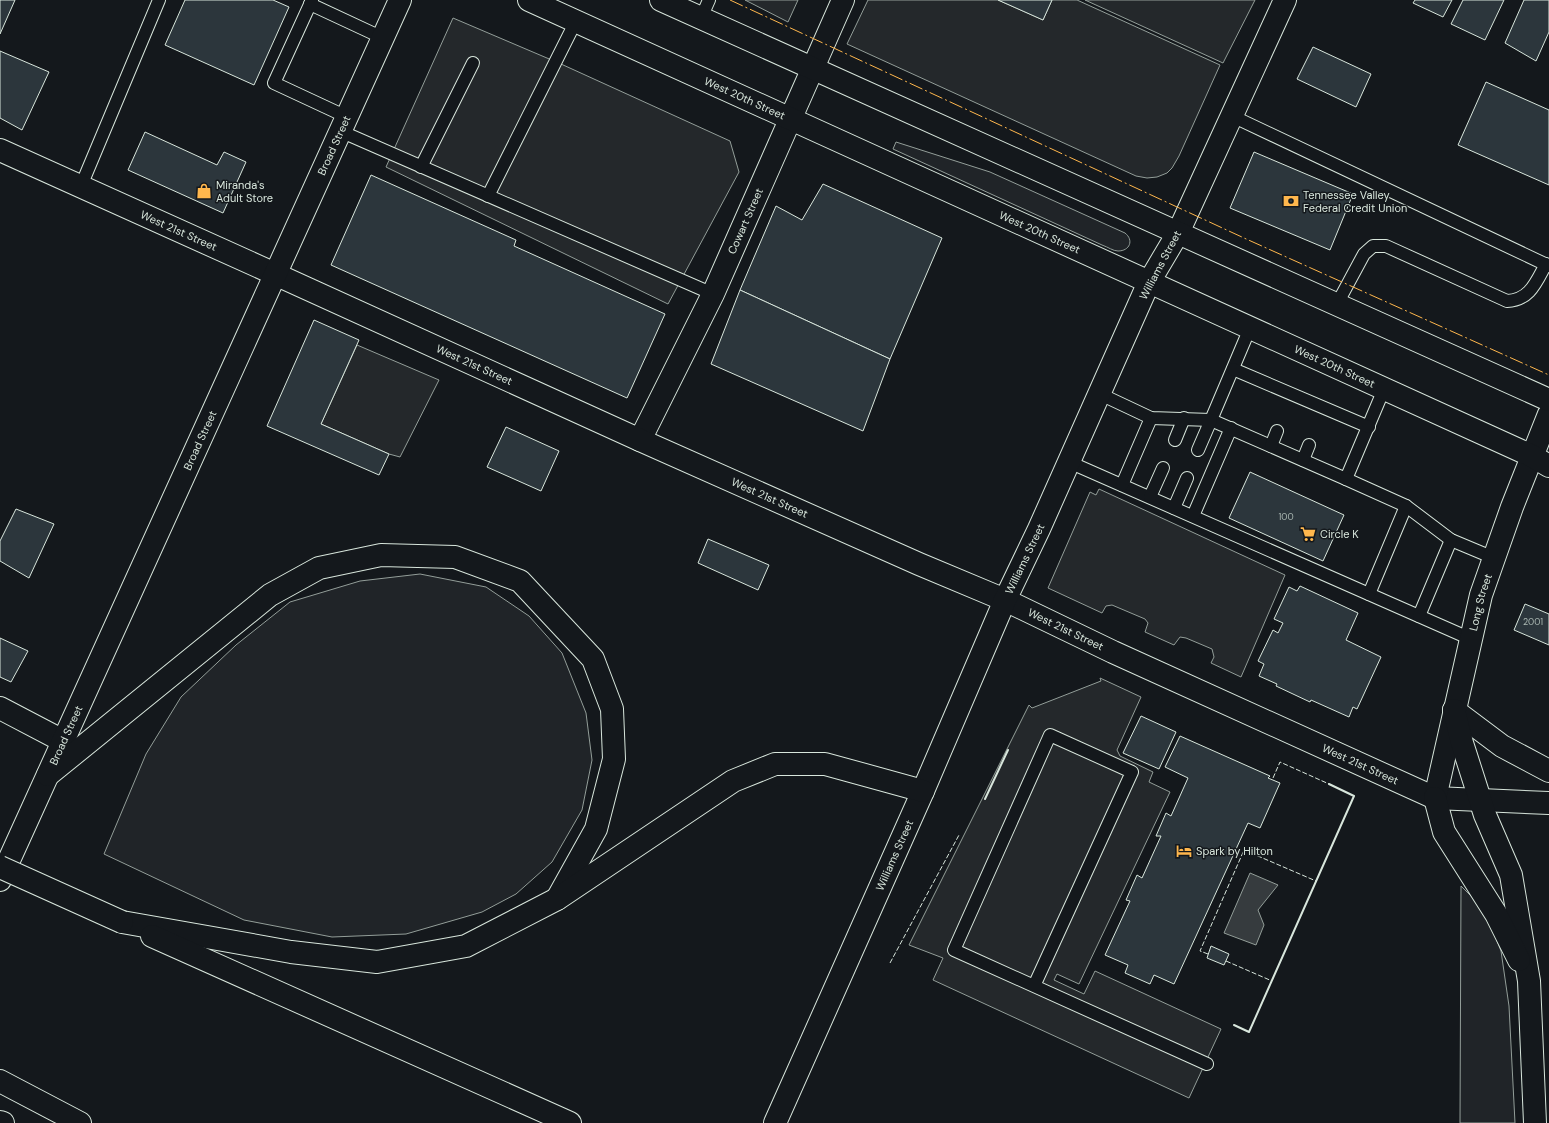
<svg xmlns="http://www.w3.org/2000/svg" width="1549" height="1123" viewBox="0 0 1549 1123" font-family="'DM Sans',sans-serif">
  <rect width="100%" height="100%" fill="#14181c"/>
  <g fill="#202428" stroke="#939e99">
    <path d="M896,142l94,30 135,61c9,7 5,18 -7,18 -5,0 -10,-4 -16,-6l-209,-96z"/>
    <path d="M420,574l66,13 43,29 33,37 24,60 6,47 -10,50 -30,52 -36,32 -34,18 -76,22 -74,3 -88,-17 -140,-66 42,-100 35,-57 55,-52 54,-43 70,-21z"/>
    <path d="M1461,886l15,15 12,17 13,33 8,55 6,117h-55z"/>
  </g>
  <g fill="#24282b" stroke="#939e99">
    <path d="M745,0h53l-10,22z"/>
    <path d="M868,0h130l45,20 9,-20h25l143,65 -41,91 -7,12 -5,5 -10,4 -10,1 -11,-2 -289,-132z"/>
    <path d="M1085,0h170l-32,63z"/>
    <path d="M453,18l108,46 169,77 9,31 -71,132 -282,-137z"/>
    <path d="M357,345l82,35 -39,77 -11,-3 -68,-30z"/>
    <path d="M1099,489l186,86 -44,102 -30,-14 3,-6 -2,-8 -26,-11 -6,-1 -6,8 -29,-13 3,-9 -3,-4 -33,-14 -6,1 -4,7 -54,-25 42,-96 6,3z"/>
    <path d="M1100,678l41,19 -24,53 3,6 33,16 -4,10 21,10 -91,192 -22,-10 -3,6 30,14 11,-23 126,58 -32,69 -256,-118 10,-22 -34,-13 120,-240 3,3 69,-27z"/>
  </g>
  <path fill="#363b3e" stroke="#939e99" d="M1250,873l28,12 -20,25 6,15 -8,20 -32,-12z"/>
  <g fill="#2c363c" stroke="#d8e6dc">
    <path d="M0,0h15l-15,34z"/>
    <path d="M185,0h88l16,7 -35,78 -89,-40z"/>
    <path d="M998,0h54l-9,20z"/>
    <path d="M1415,0h37l-9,17 -30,-14z"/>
    <path d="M1463,0h41l-19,40 -34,-16z"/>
    <path d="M1524,0h25v32l-13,29 -31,-18z"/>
    <path d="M1313,47l58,27 -15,33 -59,-28z"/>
    <path d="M0,51l49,21 -27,58 -22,-12z"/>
    <path d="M1486,82l63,28v75l-91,-40z"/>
    <path d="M145,132l72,33 7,-13 22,10 -23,51 -95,-43z"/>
    <path d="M1254,152l99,42 -23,56 -100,-42z"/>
    <path d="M371,175l145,65 -2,6 151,68 -38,84 -296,-133z"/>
    <path d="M823,184l119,54 -52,121 -150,-69 36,-84 26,14z"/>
    <path d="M740,290l150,69 -27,72 -152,-67z"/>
    <path d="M314,320l45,20 -38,84 68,30 -10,21 -112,-49z"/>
    <path d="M506,427l53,24 -18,40 -54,-24z"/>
    <path d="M1250,472l94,43 -21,46 -94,-43z"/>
    <path d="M16,509l38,15 -25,54 -29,-17v-20z"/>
    <path d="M708,539l61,26 -11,25 -60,-27z"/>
    <path d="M1300,586l58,27 -12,27 35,17 -24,52 -4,-2 -4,10 -38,-17 -1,2 -34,-16 1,-2 -18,-8 5,-12 -6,-3 15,-31 5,3 5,-10 -9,-4 15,-32 8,4z"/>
    <path d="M1525,604l24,10v31l-35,-15z"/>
    <path d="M0,638l28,13 -17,31 -11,-5z"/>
    <path d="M1141,716l35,16 -17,37 -36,-16z"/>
    <path d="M1180,736l90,40 -2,2 12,5 -20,45 -12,-5 -74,161 -20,-9 -4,9 -25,-11 3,-8 -23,-10 25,-54 -4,-1 11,-25 5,3 19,-42h-5l10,-23 5,3 17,-38 -23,-11z"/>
    <path d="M1211,946l18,8 -5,11 -17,-7z"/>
  </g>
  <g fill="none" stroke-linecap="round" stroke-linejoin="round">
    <defs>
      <g id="service">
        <path d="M312,0l-38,83 73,34"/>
        <path d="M310,4l73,34"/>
        <path d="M701,18l8,-18"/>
        <path d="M1232,116l317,150"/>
        <path d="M340,131l373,163"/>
        <path d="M421,167l52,-104"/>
        <path d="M81,186l78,-186"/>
        <path d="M488,196l88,-175"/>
        <path d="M1337,304l27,-50 9,-8h13l121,55c23,-1 29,-19 39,-37"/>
        <path d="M1250,328l-39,92 135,59 38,-90"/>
        <path d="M1233,369l136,58"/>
        <path d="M1100,394l51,24 60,2 -13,30"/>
        <path d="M1175,440l9,-22"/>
        <path d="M1271,446l6,-15"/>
        <path d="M1303,460l6,-15"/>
        <path d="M1069,462l402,177"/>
        <path d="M1346,479l60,27 45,34 43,18"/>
        <path d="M1122,485l29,-67"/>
        <path d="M1150,497l13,-29"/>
        <path d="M1174,508l13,-30"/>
        <path d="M1193,516l38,-88"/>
        <path d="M1369,594l37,-88"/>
        <path d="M1419,616l32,-76"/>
        <path d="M1034,986l98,-214 -82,-37 -96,215 253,114"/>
      </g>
      <g id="minor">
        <path id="s1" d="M0,150l275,124"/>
        <path d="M1178,233l107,-233"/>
        <path id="s2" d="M640,440l73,-146 130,-294"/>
        <path d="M0,708l63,33"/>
      </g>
      <g id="tertiary">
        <path id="s3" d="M275,274l365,166 279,124 86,36 108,52 322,146 114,5"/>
        <path d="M1454,710l48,36 47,25"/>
        <path id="s4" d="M1435,798l46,-203 31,-88 37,-93"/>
        <path id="s5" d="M775,1123l148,-332 82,-191 34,-71 110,-247 29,-49"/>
      </g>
      <g id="primary">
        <path id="s6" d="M529,0l1003,456 17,10"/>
        <path d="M661,0l888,400"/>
        <path id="s7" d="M0,880l400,-880"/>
      </g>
      <g id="motorway">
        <path d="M1454,710l8,33 23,72 26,60 18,106 6,142"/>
        <path d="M48,775l222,-180 49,-27 62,-13 74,2 65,24 73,78 19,50 2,50 -18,70 -39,70"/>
        <path d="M1435,798l9,34 52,82 23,46"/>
        <path d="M122,922l169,30 86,10 89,-16 91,-47 176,-118 42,-17h50l98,27"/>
        <path d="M152,936l418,187"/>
        <path d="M0,1081l80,42"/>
        <path d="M0,1122l3,1"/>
      </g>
    </defs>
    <use href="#service" stroke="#d8e6dc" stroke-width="14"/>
    <use href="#minor" stroke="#d8e6dc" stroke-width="24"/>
    <use href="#tertiary" stroke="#d8e6dc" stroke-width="24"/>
    <use href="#primary" stroke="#d8e6dc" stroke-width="24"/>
    <use href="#motorway" stroke="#d8e6dc" stroke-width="24"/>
    <use href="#service" stroke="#14181c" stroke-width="12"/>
    <use href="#minor" stroke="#14181c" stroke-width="22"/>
    <use href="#tertiary" stroke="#14181c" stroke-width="22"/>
    <use href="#primary" stroke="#14181c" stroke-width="22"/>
    <use href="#motorway" stroke="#14181c" stroke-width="22"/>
    <defs>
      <path id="motorway-bridge" d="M0,867l122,55"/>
    </defs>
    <use href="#motorway-bridge" stroke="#d8e6dc" stroke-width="24" stroke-linecap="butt"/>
    <use href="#motorway-bridge" stroke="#14181c" stroke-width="22"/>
    <g stroke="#d8e6dc" stroke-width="1" stroke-dasharray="5 2" stroke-linecap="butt">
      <path d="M1273,778l7,-16 49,22"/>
      <path d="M1208,954l-8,-3 44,-101 72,31"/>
      <path d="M1226,961l46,20"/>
      <path d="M890,963l69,-128"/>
    </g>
    <g stroke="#d8e6dc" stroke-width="2">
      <path d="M985,799l23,-49"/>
      <path d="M1234,1025l15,7 105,-236 -25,-12"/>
    </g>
    <path stroke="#ffb74d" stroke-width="1" stroke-dasharray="14 3 2 3" stroke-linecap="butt" d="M730,0l514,238 305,137"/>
  </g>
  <defs>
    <symbol id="shop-bare" viewBox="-9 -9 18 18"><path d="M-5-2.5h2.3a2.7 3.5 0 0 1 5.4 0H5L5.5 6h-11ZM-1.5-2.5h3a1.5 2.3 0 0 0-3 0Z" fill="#ffb74d" stroke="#14181c" stroke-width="2.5" paint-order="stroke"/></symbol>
    <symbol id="bank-bare" viewBox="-9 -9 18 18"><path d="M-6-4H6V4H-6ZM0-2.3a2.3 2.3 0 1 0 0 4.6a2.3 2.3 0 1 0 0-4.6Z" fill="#ffb74d" stroke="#14181c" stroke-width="2.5" paint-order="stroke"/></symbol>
    <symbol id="supermarket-bare" viewBox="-9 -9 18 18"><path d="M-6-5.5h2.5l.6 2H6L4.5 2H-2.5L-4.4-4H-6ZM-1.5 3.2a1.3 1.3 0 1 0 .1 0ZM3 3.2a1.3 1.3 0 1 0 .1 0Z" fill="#ffb74d" stroke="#14181c" stroke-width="2.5" paint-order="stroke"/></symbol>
    <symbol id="hotel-bare" viewBox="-9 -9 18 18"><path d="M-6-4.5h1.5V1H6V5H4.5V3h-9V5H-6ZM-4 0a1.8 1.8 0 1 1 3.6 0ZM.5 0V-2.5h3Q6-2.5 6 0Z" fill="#ffb74d" stroke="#14181c" stroke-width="2.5" paint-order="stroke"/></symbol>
  </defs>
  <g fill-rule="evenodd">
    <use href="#shop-bare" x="193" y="180" width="22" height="22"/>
    <use href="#bank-bare" x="1280" y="190" width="22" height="22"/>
    <use href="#supermarket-bare" x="1297" y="523" width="22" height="22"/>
    <use href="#hotel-bare" x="1173" y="840" width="22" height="22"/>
  </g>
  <g text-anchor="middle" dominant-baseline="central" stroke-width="3" stroke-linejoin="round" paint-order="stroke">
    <g font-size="9" fill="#adbab4">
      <text x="1286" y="517">100</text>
      <text x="1533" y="622">2001</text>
    </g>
    <g font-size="11" fill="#d8e6dc" stroke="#14181c">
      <text stroke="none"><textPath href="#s6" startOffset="237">West 20th Street</textPath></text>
      <text stroke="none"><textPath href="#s7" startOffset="807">Broad Street</textPath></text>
      <text stroke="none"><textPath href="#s2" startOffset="243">Cowart Street</textPath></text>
      <text stroke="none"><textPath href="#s1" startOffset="196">West 21st Street</textPath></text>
      <text stroke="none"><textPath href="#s6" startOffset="561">West 20th Street</textPath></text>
      <text transform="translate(1160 265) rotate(-62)">Williams Street</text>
      <text stroke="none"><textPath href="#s3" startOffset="219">West 21st Street</textPath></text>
      <text stroke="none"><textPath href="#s6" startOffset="885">West 20th Street</textPath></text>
      <text stroke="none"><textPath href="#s7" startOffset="483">Broad Street</textPath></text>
      <text stroke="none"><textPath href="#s3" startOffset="543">West 21st Street</textPath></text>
      <text stroke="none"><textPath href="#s5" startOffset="617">Williams Street</textPath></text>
      <text stroke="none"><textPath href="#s4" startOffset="201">Long Street</textPath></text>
      <text stroke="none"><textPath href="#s3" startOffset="867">West 21st Street</textPath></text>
      <text stroke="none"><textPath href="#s7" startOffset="159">Broad Street</textPath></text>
      <text stroke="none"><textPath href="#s3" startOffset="1191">West 21st Street</textPath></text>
      <text stroke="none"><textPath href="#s5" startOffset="293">Williams Street</textPath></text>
    </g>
    <g font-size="11" fill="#d8e6dc" stroke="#14181c" text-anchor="start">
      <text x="216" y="185">Miranda's<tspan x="216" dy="13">Adult Store</tspan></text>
      <text x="1303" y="195">Tennessee Valley<tspan x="1303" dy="13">Federal Credit Union</tspan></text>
      <text x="1320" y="534">Circle K</text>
      <text x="1196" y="851">Spark by Hilton</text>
    </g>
  </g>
</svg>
